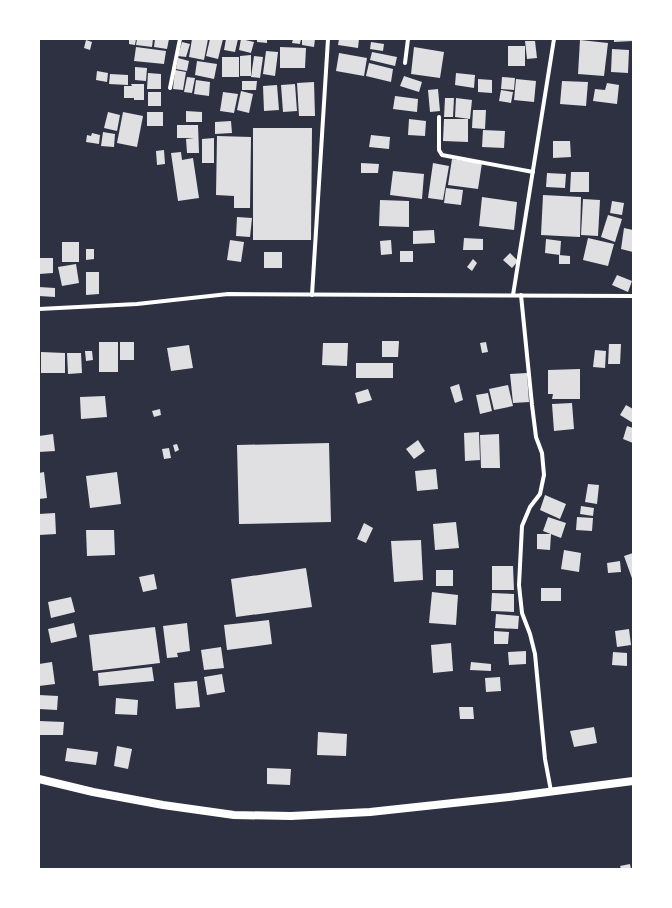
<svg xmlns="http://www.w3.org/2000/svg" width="672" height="908" viewBox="0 0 672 908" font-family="'Noto Sans',sans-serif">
  <rect width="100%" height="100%" fill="#2d3142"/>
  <g fill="#e0e0e3">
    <path d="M129,39h7l-1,6 -6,-1z"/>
    <path d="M137,39h16l-1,8 -16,-2z"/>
    <path d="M155,39h14l-2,10 -13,-2z"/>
    <path d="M192,39h16l-4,21 -15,-3z"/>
    <path d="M210,39h13l-5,20 -12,-3z"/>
    <path d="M226,39h12l-3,13 -11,-2z"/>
    <path d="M241,39l13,3 -3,11 -12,-3z"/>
    <path d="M257,39h10v4l-10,-1z"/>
    <path d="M293,39h8l-1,5 -8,-1z"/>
    <path d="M302,39h13l-1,8 -12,-2z"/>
    <path d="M339,39h20l-1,9 -20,-3z"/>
    <path d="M614,39h19v2l-19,1z"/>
    <path d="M86,40l6,2 -2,8 -6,-2z"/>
    <path d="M580,40l28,3 -4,33 -26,-2z"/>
    <path d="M525,41h10l2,17 -10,1z"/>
    <path d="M182,42l8,2 -4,13 -8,-1z"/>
    <path d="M371,42l13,2 -1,7 -13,-2z"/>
    <rect x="508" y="46" width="17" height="20"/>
    <path d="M136,47l30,4 -2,13 -30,-3z"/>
    <path d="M280,47l26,1 -1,20h-25z"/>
    <path d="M414,47l30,5 -4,26 -29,-4z"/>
    <path d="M612,49l17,1 -1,23 -17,-1z"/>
    <path d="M266,51l12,1 -3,24 -12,-2z"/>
    <path d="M372,52l25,5 -2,9 -25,-6z"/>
    <path d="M339,53l28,5 -3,18 -28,-5z"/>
    <path d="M251,55v21h-11v-20z"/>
    <path d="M254,56l9,1 -3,21 -9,-1z"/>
    <rect x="222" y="57" width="17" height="20"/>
    <path d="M178,58l11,3 -2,10 -11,-2z"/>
    <path d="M197,61l20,3 -3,15 -19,-4z"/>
    <path d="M369,63l24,6 -2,13 -25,-6z"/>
    <path d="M135,67l12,1 -1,13 -11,-1z"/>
    <path d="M175,70l11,2 -3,18 -10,-1z"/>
    <path d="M97,71l11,2 -1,9 -11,-2z"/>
    <path d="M148,73l13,1v15h-14z"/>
    <path d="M456,73l19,2 -1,13 -19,-3z"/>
    <path d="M110,74l18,1v10l-19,-1z"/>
    <path d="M404,76l18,6 -3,10 -19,-6z"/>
    <path d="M187,77l8,1 -3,15 -8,-1z"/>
    <path d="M502,77l13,1 -1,12 -13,-1z"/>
    <path d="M478,79l14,1v13l-14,-1z"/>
    <path d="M516,79l20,2 -2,21 -20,-2z"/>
    <path d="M196,80l14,2 -1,14 -15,-2z"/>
    <path d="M242,81h15l-1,9h-14z"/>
    <path d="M562,81l26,1 -2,24 -26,-2z"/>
    <path d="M314,82l1,34h-16l-2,-33z"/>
    <path d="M607,83l12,2 -2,19 -24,-3 2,-12 10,1z"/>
    <path d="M131,84h13v16h-10v-2h-10v-12h8z"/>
    <path d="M295,84l2,27 -14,1 -2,-27z"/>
    <path d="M277,85l2,25 -15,1 -1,-25z"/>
    <path d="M438,89l2,22 -10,1 -2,-22z"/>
    <path d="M501,90l12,2 -2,11 -12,-2z"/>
    <path d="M241,91l12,3 -4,19 -12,-3z"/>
    <rect x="148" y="92" width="13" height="14"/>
    <path d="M223,92l15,2 -4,19 -14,-2z"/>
    <path d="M395,96l23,3 -1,13 -24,-3z"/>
    <path d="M445,98h9l-1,19h-9z"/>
    <path d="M456,98l16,2 -2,19 -15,-2z"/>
    <path d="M473,110h13l-1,19 -13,-1z"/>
    <path d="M186,111l16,1v10h-16z"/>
    <path d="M108,112l12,3 -3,16 -13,-3z"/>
    <path d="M123,112l20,4 -6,31 -20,-4z"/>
    <rect x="147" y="112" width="16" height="14"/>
    <path d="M409,119l17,2 -1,15 -17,-1z"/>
    <path d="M444,119h24v23l-25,-1z"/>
    <path d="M231,121l1,12 -17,1v-12z"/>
    <path d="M177,125h21l1,28h-12l-1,-14 8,-1h-17z"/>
    <path d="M253,128h59l-1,112h-58z"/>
    <path d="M483,130l22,1 -1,17 -22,-1z"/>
    <path d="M103,132l12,2 -1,13 -13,-1z"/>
    <path d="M92,133l8,2 -1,9 -13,-2 1,-7 4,1z"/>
    <path d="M371,135l19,2 -1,12 -20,-2z"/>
    <path d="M217,136l34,1 -1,71h-16v-12l-18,-1z"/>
    <path d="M214,138v25h-12v-24z"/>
    <path d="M553,141h17l1,16 -18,1z"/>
    <path d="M164,150l1,14 -8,1 -1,-14z"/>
    <path d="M181,152l1,8 11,-2 6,40 -21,3 -7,-48z"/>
    <path d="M452,159l30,4 -4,26 -30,-4z"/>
    <path d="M361,163l18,1 -1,9h-17z"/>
    <path d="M433,163l16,3 -6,34 -15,-2z"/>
    <path d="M393,171l31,3 -2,25 -32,-4z"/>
    <path d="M571,172h18v20h-19z"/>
    <path d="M547,173l19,1 -1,14 -19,-1z"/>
    <path d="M446,188l17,2 -2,15 -17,-2z"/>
    <path d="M543,195l38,2 -1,40 -39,-2z"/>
    <path d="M482,197l35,5 -3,28 -35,-4z"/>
    <path d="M583,199l17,1 -2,36 -17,-1z"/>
    <path d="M380,200l29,1v26l-30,-1z"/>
    <path d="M612,201l12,2 -2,12 -12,-2z"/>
    <path d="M608,215l14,4 -7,23 -14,-5z"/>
    <path d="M237,217l15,1 -2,19 -14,-1z"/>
    <path d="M624,228l9,2v22l-12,-3z"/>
    <path d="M434,230l1,13 -22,1v-13z"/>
    <path d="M464,238l19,1v11h-20z"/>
    <path d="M588,238l26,6 -6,22 -25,-6z"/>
    <path d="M546,239l15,2 -1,14 -15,-2z"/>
    <path d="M230,240l14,2 -3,20 -14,-2z"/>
    <path d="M391,240l1,14 -11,1 -1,-14z"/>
    <rect x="62" y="242" width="17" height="20"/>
    <path d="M86,249h8v10l-8,1z"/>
    <rect x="400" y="251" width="13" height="11"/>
    <rect x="264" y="252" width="18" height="16"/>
    <path d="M510,253l8,8 -6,7 -9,-8z"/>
    <path d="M559,255l11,1v8h-11z"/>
    <path d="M39,258h14v15l-14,1z"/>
    <path d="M473,259l4,4 -5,8 -5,-4z"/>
    <path d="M76,264l3,19 -17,3 -4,-19z"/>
    <path d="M86,272h13v22l-13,1z"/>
    <path d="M617,275l15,6 -4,11 -16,-7z"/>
    <path d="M39,287l16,1v9l-16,-1z"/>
    <path d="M382,341h17l-1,16h-16z"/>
    <rect x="99" y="342" width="19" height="30"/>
    <rect x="120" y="342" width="14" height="18"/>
    <path d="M486,342l2,10 -6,1 -2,-10z"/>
    <path d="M323,343h25l-1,23 -25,-1z"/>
    <path d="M609,344h12l-1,20h-12z"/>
    <path d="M189,345l4,23 -22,3 -4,-23z"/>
    <path d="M595,350l11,1 -1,17 -12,-1z"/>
    <path d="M85,351h7l1,9 -7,1z"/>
    <path d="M41,352l24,1v20h-24z"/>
    <path d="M67,353h14l1,20 -14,1z"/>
    <rect x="356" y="363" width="37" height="15"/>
    <path d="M580,369v30h-28l1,-5h-5v-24z"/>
    <path d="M527,373l2,29 -16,1 -3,-29z"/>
    <path d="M459,384l4,16 -8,3 -5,-16z"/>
    <path d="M508,385l5,21 -19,4 -5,-21z"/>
    <path d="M368,389l4,11 -14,4 -3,-11z"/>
    <path d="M488,393l4,18 -12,3 -4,-19z"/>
    <path d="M105,396l2,21 -26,2 -1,-22z"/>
    <path d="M572,403l2,26 -20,2 -2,-27z"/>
    <path d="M626,405l7,4v14l-13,-8z"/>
    <path d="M160,409l1,6 -7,2 -2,-6z"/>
    <path d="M627,426l6,2v15l-10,-4z"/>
    <path d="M479,432l1,28 -15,1 -1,-28z"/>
    <path d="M53,434l2,17 -16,1v-16z"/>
    <path d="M499,434l1,34h-19l-1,-33z"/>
    <path d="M418,440l7,11 -11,8 -8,-10z"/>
    <path d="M329,443l2,79 -92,2 -2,-79z"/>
    <path d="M177,444l2,6 -4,2 -2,-7z"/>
    <path d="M169,448l2,10 -7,1 -2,-10z"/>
    <path d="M436,469l2,20 -21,2 -2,-20z"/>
    <path d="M44,472l3,26 -8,1v-26z"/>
    <path d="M117,472l4,32 -31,4 -4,-32z"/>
    <path d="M588,484l11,1 -2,19 -12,-2z"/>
    <path d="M545,495l21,9 -6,15 -20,-9z"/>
    <path d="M581,506l13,2 -1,8 -13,-2z"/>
    <path d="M55,513l1,21 -17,1v-21z"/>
    <path d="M548,517l18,6 -5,15 -18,-7z"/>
    <path d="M577,517l16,1 -1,13 -16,-1z"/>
    <path d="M456,522l3,26 -24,2 -2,-26z"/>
    <path d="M364,523l9,5 -7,15 -9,-4z"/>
    <path d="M86,530h28l1,25 -28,1z"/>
    <path d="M537,534h14l-1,16 -13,-1z"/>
    <path d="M421,540l2,40 -29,2 -3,-41z"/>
    <path d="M564,550l17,3 -2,19 -18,-3z"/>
    <path d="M633,553v28l-9,-25z"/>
    <path d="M620,561l1,11 -13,1 -1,-10z"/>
    <path d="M492,566h21l1,24h-22z"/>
    <path d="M306,568l6,39 -76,10 -5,-38z"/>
    <rect x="436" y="570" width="17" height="16"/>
    <path d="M154,574l3,15 -14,3 -4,-15z"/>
    <rect x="541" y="588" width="20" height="13"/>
    <path d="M432,592l26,3 -2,30 -27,-2z"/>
    <path d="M492,593l22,1v18l-23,-1z"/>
    <path d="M71,597l4,15 -24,6 -3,-16z"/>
    <path d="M496,614l23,2 -1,13 -23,-1z"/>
    <path d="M269,620l3,24 -45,6 -3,-25z"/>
    <path d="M74,623l3,14 -26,6 -3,-14z"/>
    <path d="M187,623l3,28 -13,2 1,4 -11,1 -4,-32z"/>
    <path d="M155,627l5,36 -67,8 -4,-36z"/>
    <path d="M629,629l2,16 -14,2 -2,-16z"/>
    <path d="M494,631l15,1 -1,12h-14z"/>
    <path d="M451,643l2,28 -20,2 -2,-28z"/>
    <path d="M221,647l3,21 -20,2 -3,-20z"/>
    <path d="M526,651v13l-17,1 -1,-13z"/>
    <path d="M613,652l14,1v13l-15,-1z"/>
    <path d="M52,662l3,22 -16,2v-22z"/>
    <path d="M471,662l20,2v7l-21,-1z"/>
    <path d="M152,667l2,14 -55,5 -1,-13z"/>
    <path d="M222,674l3,18 -18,3 -3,-18z"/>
    <path d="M500,677l1,14 -15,1 -1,-14z"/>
    <path d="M197,681l3,26 -24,2 -2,-26z"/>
    <path d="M39,695l19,1 -1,14 -18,-1z"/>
    <path d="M116,698l22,2 -1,15 -22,-1z"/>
    <path d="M459,707h14l1,12h-14z"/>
    <path d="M39,721l25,1 -1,13h-24z"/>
    <path d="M594,727l3,16 -23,4 -4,-16z"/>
    <path d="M318,732l29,2 -1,22 -29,-1z"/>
    <path d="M117,746l15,3 -4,20 -14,-3z"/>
    <path d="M67,748l31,4 -2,13 -31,-4z"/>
    <path d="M267,768l24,1 -1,16 -23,-1z"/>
    <path d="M630,864l1,5h-10l-1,-3z"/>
  </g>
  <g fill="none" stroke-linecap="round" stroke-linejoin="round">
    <g stroke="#fff" stroke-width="4">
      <path d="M405,63l3,-24"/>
      <path d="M170,88l10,-49"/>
      <path d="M439,117v33l3,5 91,17"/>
      <path d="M312,295l16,-256"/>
      <path d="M513,295l41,-256"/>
      <path d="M521,295l11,110 4,32 6,16 2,22 -4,19 -10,13 -8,19 -3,59 3,28 8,21 5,20 10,105 6,32"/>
      <path d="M39,309l98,-5 91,-10 405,2"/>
    </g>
    <path stroke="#fff" stroke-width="8" d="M39,779l54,13 70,13 71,10 57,1 79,-4 139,-15 124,-16"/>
  </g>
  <rect width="672" height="908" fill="none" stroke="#ffffff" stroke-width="80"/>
</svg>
